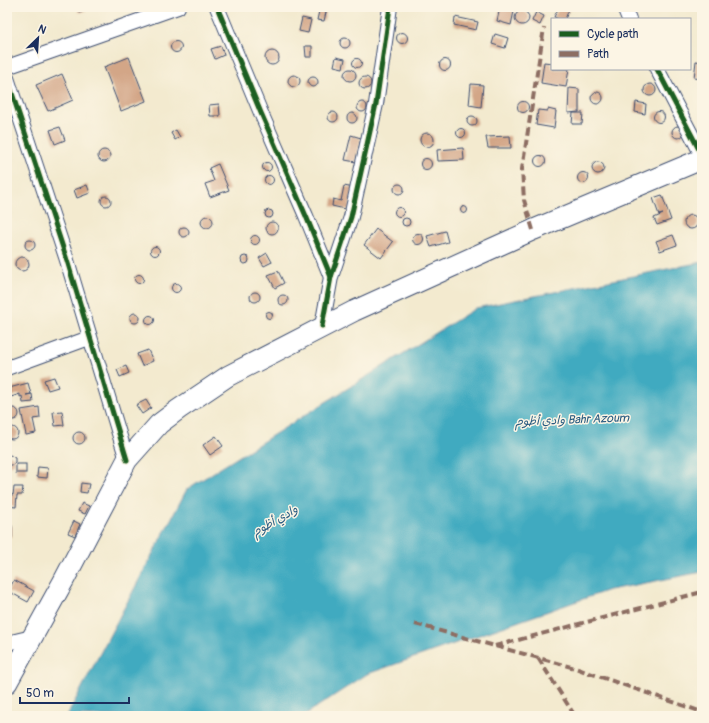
<svg xmlns="http://www.w3.org/2000/svg" width="709" height="723" viewBox="0 0 709 723" font-family="Pangolin,'Playpen Sans Arabic',sans-serif">
  <rect width="100%" height="100%" fill="#fcf5e5"/>
  <filter id="ink" filterUnits="userSpaceOnUse"><feTurbulence type="fractalNoise" baseFrequency=".025" numOctaves="2"/><feDisplacementMap in="SourceGraphic" scale="8" xChannelSelector="R" yChannelSelector="G"/><feConvolveMatrix kernelMatrix="1 2 1 2 8 2 1 2 1" color-interpolation-filters="sRGB"/></filter>
  <filter id="wash" filterUnits="userSpaceOnUse"><feTurbulence type="fractalNoise" baseFrequency=".012" numOctaves="4" result="noise"/><feDisplacementMap in="SourceGraphic" scale="16" xChannelSelector="R" yChannelSelector="G"/><feGaussianBlur stdDeviation="0.9" result="paint"/><feColorMatrix in="noise" values="0 0 0 0 0 0 0 0 0 0 0 0 0 0 0 0 0 1.4 0 .05"/><feComposite in="paint" operator="in"/></filter>
  <g filter="url(#wash)">
    <rect width="100%" height="100%" fill="#f3eacf"/>
    <path fill="#40aac0" stroke="#2e6c8f" d="M702,262v310l-93,18 -242,84 -64,42h-236l120,-227 289,-181z"/>
    <g id="blocks">
      <g fill="#d3a687">
        <path d="M77,7h16l-14,6z"/>
        <path d="M320,7l7,1 -3,13 -7,-1z"/>
        <path d="M500,7h15l-4,18 -14,-4z"/>
        <path d="M559,7h11l-5,12h-6l-5,-2z"/>
        <circle cx="522" cy="18" r="7"/>
        <path d="M536,12l8,4 -4,9 -8,-4z"/>
        <path d="M455,17l23,5 -2,8 -22,-5z"/>
        <path d="M302,18l9,2 -3,13 -9,-2z"/>
        <circle cx="402" cy="38" r="5.5"/>
        <path d="M495,34l13,4 -3,10 -13,-4z"/>
        <circle cx="345" cy="43" r="5"/>
        <circle cx="176" cy="47" r="5.5"/>
        <path d="M221,46l3,9 -9,4 -4,-10z"/>
        <path d="M305,46h7v11h-6z"/>
        <circle cx="272" cy="58" r="7"/>
        <path d="M129,57l17,44 -25,10 -17,-44z"/>
        <path d="M336,57l9,2 -2,9 -9,-2z"/>
        <circle cx="357" cy="63" r="4.5"/>
        <circle cx="445" cy="65" r="5.5"/>
        <path d="M696,61l6,1v17l-8,-1z"/>
        <path d="M544,62l8,1v6h17l-3,18 -25,-4z"/>
        <circle cx="350" cy="75" r="6"/>
        <path d="M62,74l11,26 -25,11 -12,-26z"/>
        <circle cx="294" cy="81" r="6"/>
        <circle cx="365" cy="83" r="6"/>
        <circle cx="313" cy="82" r="5"/>
        <circle cx="650" cy="90" r="6"/>
        <path d="M471,84l12,1 -2,22 -12,-2z"/>
        <path d="M569,88l10,1v23l-11,1z"/>
        <circle cx="597" cy="98" r="6"/>
        <circle cx="523" cy="107" r="5.5"/>
        <path d="M636,102l10,2 -1,10 -10,-2z"/>
        <circle cx="362" cy="107" r="5"/>
        <path d="M219,104l1,12h-10l-1,-11z"/>
        <path d="M548,109l8,2 -2,17 -18,-3 2,-15 10,1z"/>
        <circle cx="659" cy="117" r="5.5"/>
        <circle cx="333" cy="117" r="5"/>
        <path d="M573,113h10l-1,11h-10z"/>
        <circle cx="352" cy="118" r="5"/>
        <circle cx="472" cy="121" r="5"/>
        <circle cx="678" cy="132" r="6"/>
        <path d="M60,127l5,13 -10,4 -5,-14z"/>
        <circle cx="461" cy="133" r="4.5"/>
        <path d="M176,130l4,7 -5,3 -4,-7z"/>
        <circle cx="427" cy="140" r="7"/>
        <path d="M351,135l10,3 -5,24 -11,-2z"/>
        <path d="M510,136l1,12h-23l-2,-11z"/>
        <path d="M463,148l1,12 -26,1 -1,-11z"/>
        <circle cx="104" cy="156" r="6"/>
        <circle cx="540" cy="161" r="5.5"/>
        <circle cx="426" cy="164" r="5.5"/>
        <circle cx="598" cy="168" r="6"/>
        <circle cx="267" cy="167" r="4.5"/>
        <path d="M218,164l11,26 -19,7 -5,-13 9,-3 -5,-13z"/>
        <circle cx="583" cy="178" r="5.5"/>
        <circle cx="269" cy="180" r="4.5"/>
        <circle cx="399" cy="189" r="5"/>
        <path d="M87,185l3,8 -13,5 -3,-8z"/>
        <path d="M344,186l10,2 -5,22 -17,-4 1,-7 8,2z"/>
        <path d="M662,195l9,25 -14,5 -3,-7 9,-4 -4,1 -6,-17z"/>
        <circle cx="106" cy="201" r="5"/>
        <circle cx="464" cy="210" r="3.5"/>
        <circle cx="399" cy="212" r="4.5"/>
        <circle cx="269" cy="214" r="4"/>
        <circle cx="691" cy="222" r="7"/>
        <circle cx="207" cy="222" r="6"/>
        <circle cx="406" cy="222" r="4"/>
        <circle cx="272" cy="228" r="6"/>
        <circle cx="184" cy="232" r="5"/>
        <path d="M376,229l17,13 -12,16 -17,-13z"/>
        <path d="M445,231l3,11 -17,5 -4,-11z"/>
        <circle cx="418" cy="239" r="5.5"/>
        <path d="M673,235l4,10 -17,6 -4,-10z"/>
        <circle cx="255" cy="240" r="4.5"/>
        <circle cx="30" cy="245" r="5"/>
        <circle cx="155" cy="251" r="4.5"/>
        <path d="M267,253l5,9 -8,4 -5,-8z"/>
        <circle cx="245" cy="260" r="4"/>
        <circle cx="22" cy="264" r="7"/>
        <path d="M278,271l6,12 -9,5 -7,-13z"/>
        <circle cx="139" cy="279" r="4.5"/>
        <circle cx="176" cy="288" r="4.5"/>
        <circle cx="255" cy="297" r="5"/>
        <circle cx="283" cy="300" r="5"/>
        <circle cx="269" cy="315" r="3.5"/>
        <circle cx="135" cy="318" r="5"/>
        <circle cx="150" cy="320" r="4.5"/>
        <path d="M148,350l5,11 -11,5 -5,-12z"/>
        <path d="M126,366l3,7 -9,4 -3,-7z"/>
        <path d="M54,377l4,10 -10,3 -4,-10z"/>
        <path d="M28,383l3,11 -5,1 6,-1 1,8 -10,1 -1,-7 -2,1v-3l-9,3 -2,-9z"/>
        <path d="M146,400l5,8 -9,6 -6,-9z"/>
        <path d="M39,407l1,11 -7,1 3,14 -10,2 -5,-25z"/>
        <circle cx="13" cy="414" r="6"/>
        <path d="M62,411l2,14 -9,1 -2,-14z"/>
        <circle cx="12" cy="433" r="6"/>
        <circle cx="79" cy="438" r="6"/>
        <path d="M216,436l7,10 -13,9 -7,-10z"/>
        <path d="M7,455h3l5,3v5l-3,2h-5z"/>
        <rect x="16" y="464" width="10" height="9"/>
        <path d="M38,467l10,1 -1,10 -10,-1z"/>
        <path d="M81,483l8,1 -2,9 -7,-1z"/>
        <path d="M14,487h9l-1,8h-5l-1,12 -9,-1v-12l6,1z"/>
        <path d="M82,503l7,3 -4,8 -7,-3z"/>
        <path d="M74,521l6,3 -5,12 -7,-3z"/>
        <rect x="7" y="526" width="5" height="11"/>
        <path d="M14,580l20,11 -6,11 -20,-11z"/>
      </g>
    </g>
  </g>
  <g filter="url(#ink)">
    <use href="#blocks" fill-opacity="0" stroke="#3b4b6f" stroke-width="1"/>
    <g fill="none" stroke-linecap="round" stroke-linejoin="round">
      <defs>
        <g id="street">
          <path d="M217,7l44,106 45,103 25,61"/>
          <path d="M624,7l5,12"/>
          <path d="M7,67l171,-60"/>
          <path d="M657,69l45,86"/>
          <path d="M7,78l59,179 61,203"/>
          <path d="M322,326l9,-49 20,-60 25,-113 14,-97"/>
          <path d="M7,368l82,-30"/>
          <path d="M7,643l25,-6"/>
        </g>
        <path id="secondary" d="M7,683l57,-103 63,-120 32,-36 20,-15 49,-33 126,-65 179,-81 169,-71"/>
      </defs>
      <use href="#street" stroke="#3b4b6f" stroke-width="16"/>
      <use href="#secondary" stroke="#3b4b6f" stroke-width="22"/>
      <use href="#street" stroke="#fff" stroke-width="14"/>
      <use href="#secondary" stroke="#fff" stroke-width="20"/>
      <g stroke="#8d6e63" stroke-width="4" stroke-dasharray="8 4" stroke-linecap="butt">
        <path d="M533,230l-9,-30 -2,-31 22,-141"/>
        <path d="M415,624l160,44 127,44"/>
        <path d="M495,646l207,-54"/>
        <path d="M538,658l37,58"/>
      </g>
      <defs>
        <g id="cycleway">
          <path d="M217,7l44,106 45,103 25,61"/>
          <path d="M657,69l45,86"/>
          <path d="M7,78l59,179 61,203"/>
          <path d="M322,326l9,-49 20,-60 25,-113 14,-97"/>
        </g>
      </defs>
      <use href="#cycleway" stroke="#fcf5e5" stroke-width="8"/>
      <use href="#cycleway" stroke="#1b5e20" stroke-width="5"/>
    </g>
  </g>
  <g text-anchor="middle" dominant-baseline="central" stroke-width="3" stroke-linejoin="round" paint-order="stroke">
    <g font-size="12" font-style="italic" fill="#285a80" stroke="#fcf5e5">
      <text transform="translate(572 420) rotate(-2)">وادي أظوم Bahr Azoum</text>
      <text transform="translate(275 521) rotate(-30)">وادي أظوم</text>
    </g>
  </g>
  <rect width="709" height="723" fill="none" stroke="#fcf5e5" stroke-width="24"/>
  <rect x="551" y="18" width="140" height="52" fill="#fcf5e5" stroke="#a2a6af"/>
  <rect x="559" y="31" width="20" height="6" fill="#1b5e20" stroke="#a2a6af"/>
  <text x="587" y="38" font-size="12" fill="#1b2f5e">Cycle path</text>
  <rect x="559" y="51" width="20" height="6" fill="#8d6e63" stroke="#a2a6af"/>
  <text x="587" y="58" font-size="12" fill="#1b2f5e">Path</text>
  <g transform="translate(38 38) rotate(25)" stroke="#fcf5e5" stroke-width="3" paint-order="stroke">
  <path d="M0-3L7 15L0 10L-7 15Z" fill="#1b2f5e"/>
  <text y="-6" font-size="11" font-weight="bold" text-anchor="middle" fill="#1b2f5e">N</text>
  </g>
  <path d="M20 697v6h109v-6" fill="none" stroke="#1b2f5e" stroke-width="2"/>
  <text x="26" y="697" font-size="12" fill="#1b2f5e" stroke="#fcf5e5" stroke-width="3" paint-order="stroke">50 m</text>
</svg>
